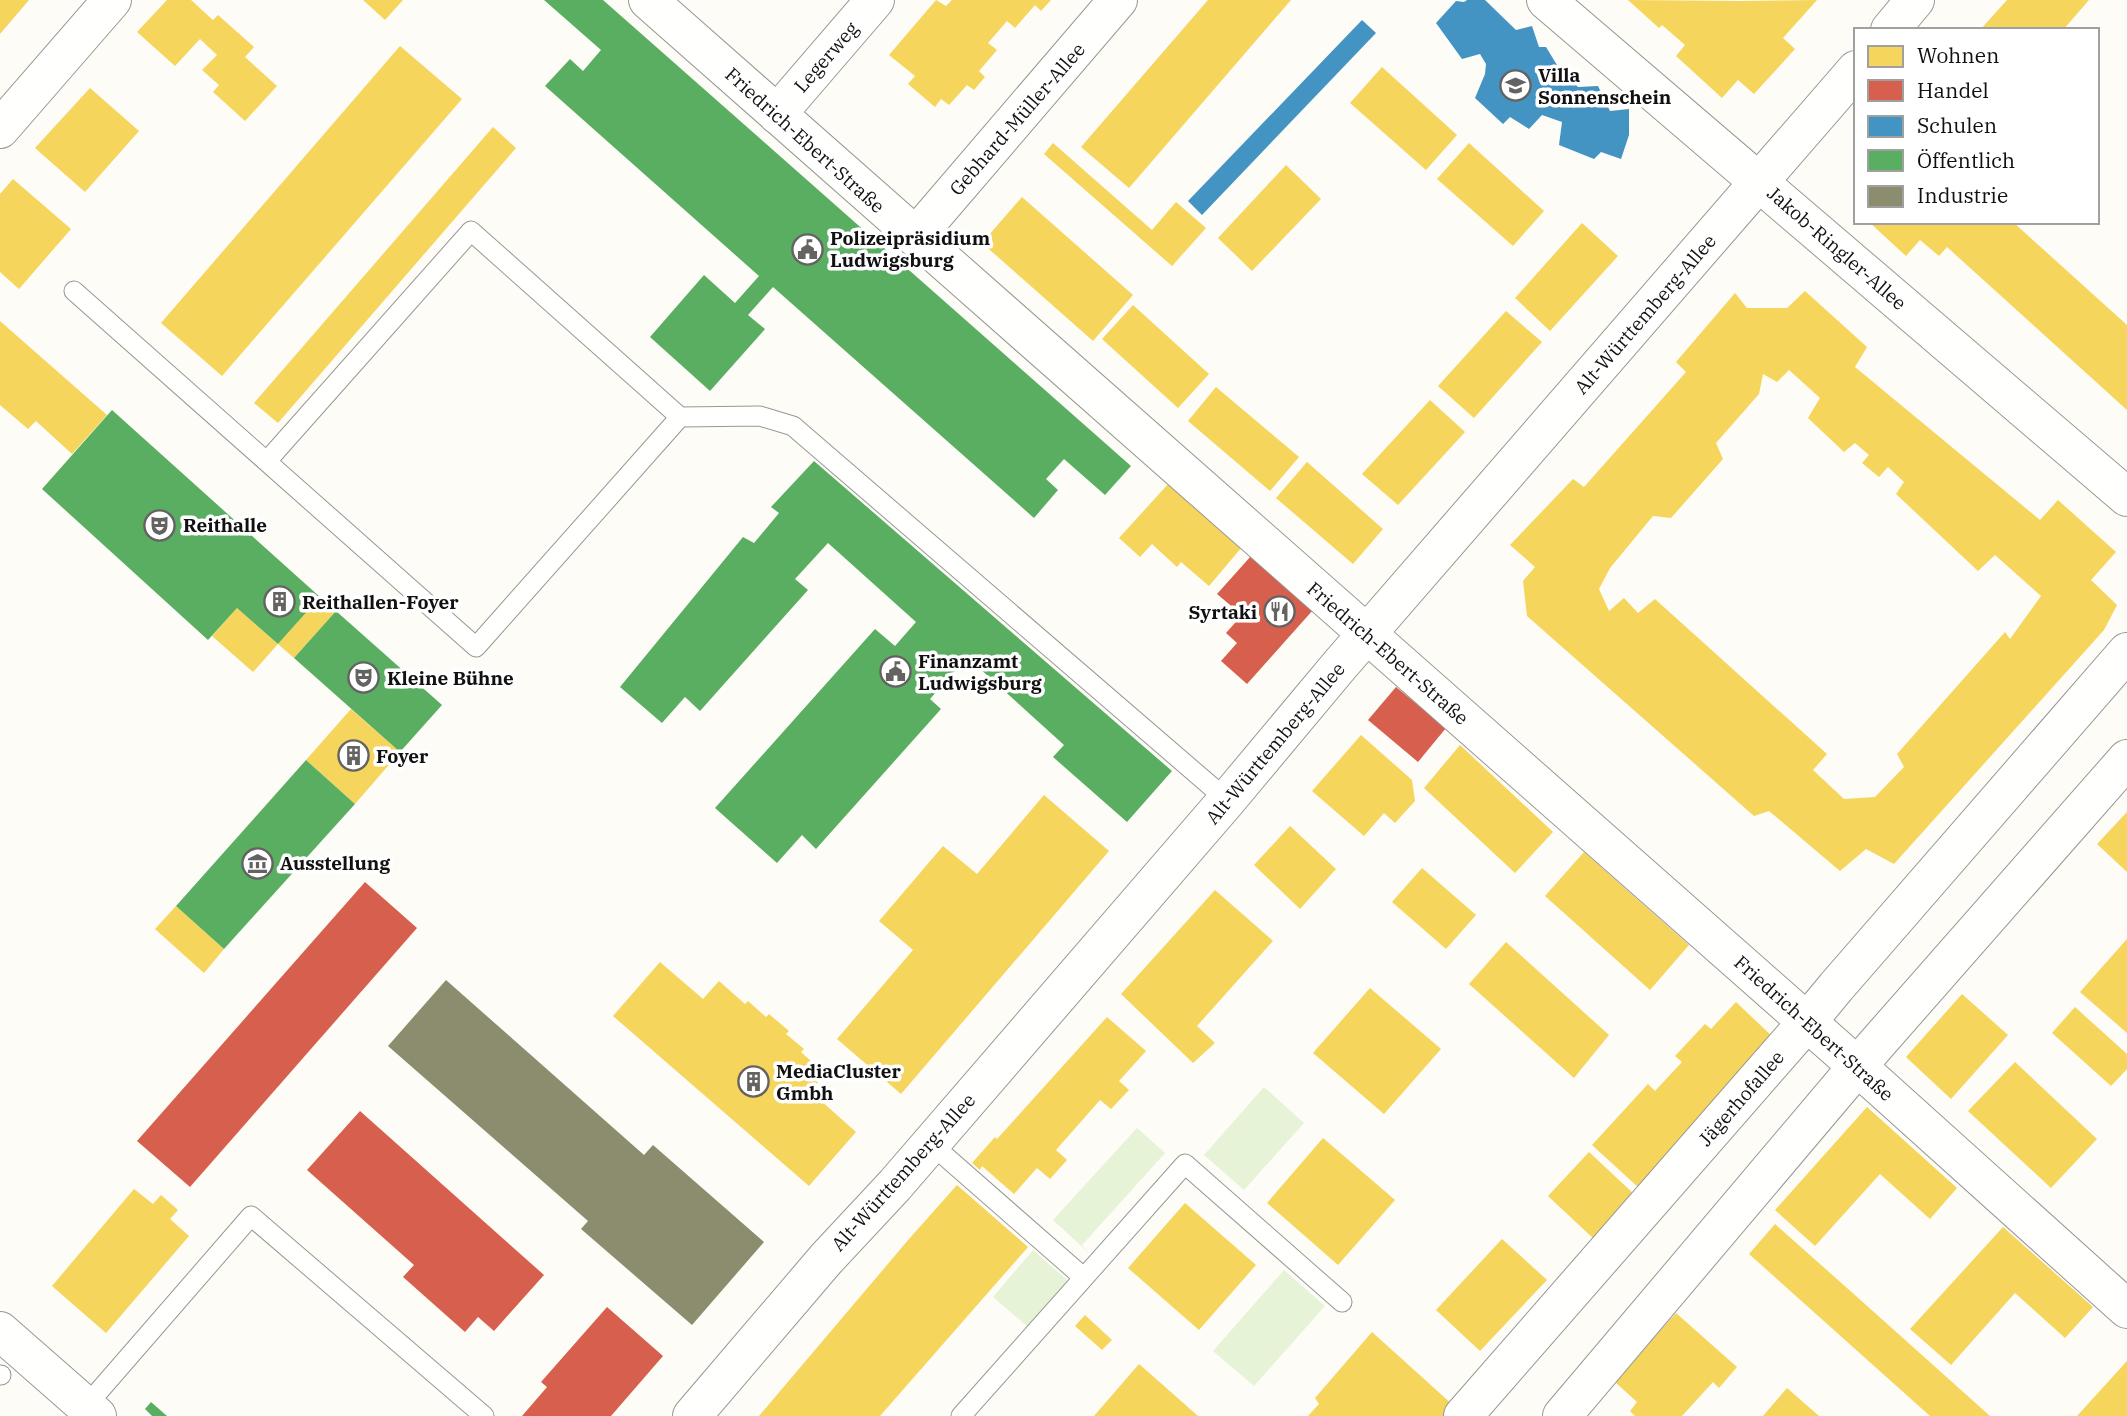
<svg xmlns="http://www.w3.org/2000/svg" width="2127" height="1416" viewBox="0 0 2127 1416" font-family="'IBM Plex Serif',serif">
  <rect width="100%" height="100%" fill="#fdfcf7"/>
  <g fill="#e7f3d7">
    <path d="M1264,1087l40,36 -60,67 -40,-35z"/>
    <path d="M1137,1128l28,25 -83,92 7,8 -36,-33z"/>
    <path d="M1033,1250l35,31 -40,46 -35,-30z"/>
    <path d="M1284,1270l41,36 -71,80 -41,-35z"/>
  </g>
  <g fill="#f6d55c" fill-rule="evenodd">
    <path d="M0,0h29l-29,34z"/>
    <path d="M167,0h24l22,20 5,-5 36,32 -9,10 32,29 -32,35 -32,-29 6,-7 -17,-15 15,-15 -17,-16 -25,27 -38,-34z"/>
    <path d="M363,0h40l-18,20z"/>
    <path d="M936,0l10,6 6,-6h99l-10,11 -6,-6 -20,23 -8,-7 -19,22 9,7 -18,21 6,6 -11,13 -7,-5 -18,20 -8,-6 -6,8 -27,-23 7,-8 -26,-21z"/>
    <path d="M1208,0h83l-162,188 -48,-41z"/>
    <path d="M1628,0l113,1 76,-1 -34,38 12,11 -41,45 -16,-14 -16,18 -46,-42 9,-11 -23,-20 -3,3z"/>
    <path d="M2007,0h82l-26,30h-83z"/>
    <path d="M400,46l62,53 -240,277 -61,-53z"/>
    <path d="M1382,67l75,68 -31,35 -76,-67z"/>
    <path d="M90,88l49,43 -54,61 -50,-44z"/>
    <path d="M493,127l23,21 -238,275 -24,-20z"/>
    <path d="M1053,143l99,87 24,-28 30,26 -34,38 -128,-112z"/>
    <path d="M1469,143l75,68 -31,35 -76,-67z"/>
    <path d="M1286,165l35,34 -69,72 -34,-33z"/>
    <path d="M13,179l58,50 -52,60 -19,-17v-78z"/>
    <path d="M1022,197l111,98 -40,46 -111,-98z"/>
    <path d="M1869,222h144l114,103v85l-180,-163 -8,9 -19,-16 -14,16z"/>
    <path d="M1582,223l36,33 -68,75 -35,-33z"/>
    <path d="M1805,291l62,56 -12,20 185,153 18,-20 58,52 -25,28 26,25 -13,25 -210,234 -28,-15 -26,22 -71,-60 -15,5 -227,-200 -4,-35 12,-14 -25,-22 63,-66 11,8 102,-115 -10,-10 59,-69 12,15h40zM1789,370l31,28 -12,20 36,34 11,-9 14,12 -7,8 17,14 9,-10 16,15 -8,12 82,77 17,-16 46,41 -31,43 -5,-7 -108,122 7,13 -29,30 -31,2 -31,-29 14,-16 -172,-155 -17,14 -14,-15 -15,13 -10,-22 11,-21 43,-52 18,2 52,-59 -7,-16 43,-49 4,-20 14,8z"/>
    <path d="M1133,305l76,69 -31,34 -76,-69z"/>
    <path d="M1506,311l36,31 -68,76 -36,-32z"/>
    <path d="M0,321l107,94 -35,39 -36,-33 -8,8 -28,-24z"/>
    <path d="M1216,387l83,70 -29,34 -82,-70z"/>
    <path d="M1430,400l35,32 -67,73 -36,-31z"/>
    <path d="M1307,462l76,67 -30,35 -77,-66z"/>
    <path d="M1169,483l73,64 -33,39 -28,-24 -4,5 -25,-23 -12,13 -21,-19z"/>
    <path d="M320,597l16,14 -42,47 -16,-14z"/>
    <path d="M237,608l41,36 -25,28 -41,-36z"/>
    <path d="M351,709l49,43 -45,52 -49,-44z"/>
    <path d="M1361,735l51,45 3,21 -20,22 -11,-10 -20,23 -52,-45z"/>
    <path d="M1460,745l93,87 -38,41 -91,-85z"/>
    <path d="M1044,795l65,56 -208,243 -64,-55 76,-89 -34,-29 64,-75 34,28z"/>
    <path d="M2127,812v60l-30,-28z"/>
    <path d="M1290,826l46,43 -36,40 -46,-44z"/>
    <path d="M1584,852l105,93 -39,45 -105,-94z"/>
    <path d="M1422,868l54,47 -30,34 -54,-47z"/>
    <path d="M1215,890l58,51 -76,85 18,17 -22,20 -72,-69z"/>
    <path d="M176,906l48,43 -20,24 -49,-44z"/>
    <path d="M2127,939v94l-47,-41z"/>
    <path d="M1506,942l103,93 -35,43 -105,-94z"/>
    <path d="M660,962l43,37 16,-18 26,23 3,-3 18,16 3,-3 20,17 -3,3 18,15 -3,3 24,22 -15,17 46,41 -47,54 -196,-170z"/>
    <path d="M1370,988l71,61 -57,65 -71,-61z"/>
    <path d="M1962,994l46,41 -57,64 -45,-42z"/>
    <path d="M1736,1002l39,37 -136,149 -47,-43 56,-61 7,7 27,-29 -7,-6 30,-32 6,5z"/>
    <path d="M2075,1007l52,47v15l-16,17 -59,-53z"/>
    <path d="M1107,1017l39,34 -27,30 10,9 -18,19 -11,-9 -44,50 11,10 -17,19 -13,-11 -23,26 -32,-28 -2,4 -8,-7 23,-26 2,2z"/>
    <path d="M2015,1062l82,77 -46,49 -83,-77z"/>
    <path d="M1867,1107l90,81 -27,31 -50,-45 -65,72 -40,-36z"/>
    <path d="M1323,1138l72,62 -57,65 -71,-62z"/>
    <path d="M1589,1152l47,44 -41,44 -47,-44z"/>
    <path d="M957,1185l71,62 -148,169h-121l150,-177z"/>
    <path d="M134,1189l19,15 8,-9 17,15 -8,9 19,17 -83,97 -54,-47z"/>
    <path d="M1185,1203l71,62 -57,65 -71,-62z"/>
    <path d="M1775,1224l81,72 134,120h-60l-181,-162z"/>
    <path d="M2003,1227l90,80 -28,31 -50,-45 -64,72 -41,-36z"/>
    <path d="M1502,1239l45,41 -67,71 -44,-41z"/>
    <path d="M1676,1313l61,54 -18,21 -6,-6 -31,34h-47l-5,-5 7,-9 -23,-21z"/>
    <path d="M1085,1315l27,25 -10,10 -27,-24z"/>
    <path d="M1372,1332l82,74 -9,10h-137l11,-12 -4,-6z"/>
    <path d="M2127,1361v55h-50z"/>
    <path d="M1139,1364l16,14 43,38h-104z"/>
    <path d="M1787,1388l32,28h-56z"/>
  </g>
  <g fill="#d6604d">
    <path d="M1251,556l62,54 -66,74 -26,-23 16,-18 -11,-10 16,-18 -25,-21z"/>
    <path d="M1396,687l50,41 -28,34 -50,-42z"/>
    <path d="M365,882l52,46 -227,259 -53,-46z"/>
    <path d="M360,1111l184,164 -50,56 -16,-14 -13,15 -62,-55 11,-12 -107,-95z"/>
    <path d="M607,1307l56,49 -52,60h-89l25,-29 -6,-5z"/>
  </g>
  <g fill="#4393c3">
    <path d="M1467,0h18l31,30 16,-4 7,21h7l11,18 21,22 20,-1 12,25 19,-2v26l-8,24 -20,-7 -7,7 -35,-14 3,-23 -20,-7 -13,14 -19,-12 -7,7 -28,-26 10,-24 1,-10 -6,-10 -18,5 -26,-36 20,-22 8,1z"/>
    <path d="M1362,20l14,13 -174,182 -14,-14z"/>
  </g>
  <g fill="#5aae61">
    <path d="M544,0h59l528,466 -26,29 -41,-36 -18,20 12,11 -24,28 -261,-231 -25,28 17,14 -55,62 -60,-54 54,-62 31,28 24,-27 -214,-190 25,-27 13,12 18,-21z"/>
    <path d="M112,410l208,187 -42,47 -41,-36 -29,32 -166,-151z"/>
    <path d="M814,461l358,310 -45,51 -74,-65 11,-12 -97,-88 -37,42 11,10 -125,140 -14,-14 -25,28 -62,-55 160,-179 20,17 21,-24 -88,-79 -33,36 13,11 -108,121 -15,-14 -23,26 -42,-36 123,-150 11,6 25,-30 -8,-6z"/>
    <path d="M336,611l106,94 -42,47 -106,-94z"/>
    <path d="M306,760l49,44 -131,145 -48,-43z"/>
    <path d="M151,1402l16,14h-15l-7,-7z"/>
  </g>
  <path fill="#8c8c6e" d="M446,980l198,175 9,-10 111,97 -72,83 -111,-96 7,-8 -200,-175z"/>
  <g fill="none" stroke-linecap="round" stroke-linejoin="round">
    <defs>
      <g id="lane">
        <path d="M74,291l402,356 204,-230"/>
        <path d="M267,461l204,-230 209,186 80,-1 33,10 434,374"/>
        <path d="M930,1143l153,134"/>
        <path d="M0,1375h1"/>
        <path d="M86,1406l165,-190 233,200"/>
        <path d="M961,1416l224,-252 157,138"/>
      </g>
      <g id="street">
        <path d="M648,0l1209,1066 270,243"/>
        <path d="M1546,0l581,497"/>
        <path d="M1890,30l25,-30"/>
        <path d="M777,114l98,-114"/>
        <path d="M0,129l112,-129"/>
        <path d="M915,237l203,-237"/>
        <path d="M0,1331l97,85"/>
        <path d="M692,1416l134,-157 69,-74 332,-385 112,-134 517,-596"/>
        <path d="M1463,1416l344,-394 29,-35 291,-335"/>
        <path d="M1562,1416l311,-368 254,-289"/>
      </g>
    </defs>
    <use href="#lane" stroke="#979795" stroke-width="21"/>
    <use href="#street" stroke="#979795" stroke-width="40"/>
    <use href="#lane" stroke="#fffffe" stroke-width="19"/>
    <use href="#street" stroke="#fffffe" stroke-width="38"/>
  </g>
  <defs>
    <symbol id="school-ring" viewBox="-11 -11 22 22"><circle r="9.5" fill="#fff" stroke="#646362" stroke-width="1.5"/><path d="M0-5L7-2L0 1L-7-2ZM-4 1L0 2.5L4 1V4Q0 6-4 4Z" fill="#646362"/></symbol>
    <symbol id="civic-ring" viewBox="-11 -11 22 22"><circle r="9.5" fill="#fff" stroke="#646362" stroke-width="1.5"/><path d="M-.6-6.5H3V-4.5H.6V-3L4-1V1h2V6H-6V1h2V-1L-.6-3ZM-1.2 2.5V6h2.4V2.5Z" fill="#646362"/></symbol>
    <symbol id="theatre-ring" viewBox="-11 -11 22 22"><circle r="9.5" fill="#fff" stroke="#646362" stroke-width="1.5"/><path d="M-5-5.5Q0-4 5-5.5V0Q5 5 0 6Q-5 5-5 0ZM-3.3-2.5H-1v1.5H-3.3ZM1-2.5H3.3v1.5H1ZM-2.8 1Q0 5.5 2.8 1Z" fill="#646362"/></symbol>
    <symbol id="building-ring" viewBox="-11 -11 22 22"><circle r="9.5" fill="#fff" stroke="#646362" stroke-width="1.5"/><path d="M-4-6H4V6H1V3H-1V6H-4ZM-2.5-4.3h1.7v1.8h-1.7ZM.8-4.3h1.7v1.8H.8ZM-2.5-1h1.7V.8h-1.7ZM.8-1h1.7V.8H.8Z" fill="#646362"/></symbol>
    <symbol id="restaurant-ring" viewBox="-11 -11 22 22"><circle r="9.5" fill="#fff" stroke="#646362" stroke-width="1.5"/><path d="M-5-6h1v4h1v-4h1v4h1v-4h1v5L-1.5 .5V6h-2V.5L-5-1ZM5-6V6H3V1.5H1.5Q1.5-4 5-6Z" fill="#646362"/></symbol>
    <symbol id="museum-ring" viewBox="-11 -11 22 22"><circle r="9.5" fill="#fff" stroke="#646362" stroke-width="1.5"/><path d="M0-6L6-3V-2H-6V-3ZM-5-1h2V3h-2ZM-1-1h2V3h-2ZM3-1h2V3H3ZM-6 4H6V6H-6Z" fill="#646362"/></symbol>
  </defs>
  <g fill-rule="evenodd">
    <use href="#school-ring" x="1498" y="68" width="35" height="35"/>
    <use href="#civic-ring" x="790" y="232" width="35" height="35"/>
    <use href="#theatre-ring" x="142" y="508" width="35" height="35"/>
    <use href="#building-ring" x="262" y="584" width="35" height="35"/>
    <use href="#restaurant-ring" x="1262" y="594" width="35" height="35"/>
    <use href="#civic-ring" x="878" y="654" width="35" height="35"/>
    <use href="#theatre-ring" x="346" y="660" width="35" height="35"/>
    <use href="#building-ring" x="336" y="738" width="35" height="35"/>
    <use href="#museum-ring" x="240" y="846" width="35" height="35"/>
    <use href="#building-ring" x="736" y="1064" width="35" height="35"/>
  </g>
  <g text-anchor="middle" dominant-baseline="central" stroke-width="7" stroke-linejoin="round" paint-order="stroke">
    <g font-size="19" fill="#111" stroke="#fff">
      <text transform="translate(826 57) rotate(-49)">Legerweg</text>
      <text transform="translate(1017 119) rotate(-49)">Gebhard-Müller-Allee</text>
      <text transform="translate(805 140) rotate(42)">Friedrich-Ebert-Straße</text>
      <text transform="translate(1837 248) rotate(41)">Jakob-Ringler-Allee</text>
      <text transform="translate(1645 314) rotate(-49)">Alt-Württemberg-Allee</text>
      <text transform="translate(1388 653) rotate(41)">Friedrich-Ebert-Straße</text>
      <text transform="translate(1275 743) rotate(-50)">Alt-Württemberg-Allee</text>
      <text transform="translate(1814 1028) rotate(42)">Friedrich-Ebert-Straße</text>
      <text transform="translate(1741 1098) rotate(-49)">Jägerhofallee</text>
      <text transform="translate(903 1172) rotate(-48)">Alt-Württemberg-Allee</text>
    </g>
    <g font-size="19" font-weight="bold" fill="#111" stroke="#fff" text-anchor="start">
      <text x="1538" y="75">Villa<tspan x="1538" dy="22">Sonnenschein</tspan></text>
      <text x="830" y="238">Polizeipräsidium<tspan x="830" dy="22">Ludwigsburg</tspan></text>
      <text x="183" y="525">Reithalle</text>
      <text x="302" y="602">Reithallen-Foyer</text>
      <text x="1257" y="612" text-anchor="end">Syrtaki</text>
      <text x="918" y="661">Finanzamt<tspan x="918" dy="22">Ludwigsburg</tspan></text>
      <text x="387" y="678">Kleine Bühne</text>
      <text x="376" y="756">Foyer</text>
      <text x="280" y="863">Ausstellung</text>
      <text x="776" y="1071">MediaCluster<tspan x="776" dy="22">Gmbh</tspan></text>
    </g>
  </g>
  <rect x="1854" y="28" width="245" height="196" fill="#ffffff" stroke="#a0a0a0" stroke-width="2"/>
  <rect x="1868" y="46" width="35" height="21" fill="#f6d55c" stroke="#a0a0a0" stroke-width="2"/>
  <text x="1917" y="63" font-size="21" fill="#111111">Wohnen</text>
  <rect x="1868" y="80" width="35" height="21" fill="#d6604d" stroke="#a0a0a0" stroke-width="2"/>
  <text x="1917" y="98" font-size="21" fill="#111111">Handel</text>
  <rect x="1868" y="116" width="35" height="21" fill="#4393c3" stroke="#a0a0a0" stroke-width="2"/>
  <text x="1917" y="133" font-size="21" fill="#111111">Schulen</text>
  <rect x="1868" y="150" width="35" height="21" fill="#5aae61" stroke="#a0a0a0" stroke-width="2"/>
  <text x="1917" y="168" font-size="21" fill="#111111">Öffentlich</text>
  <rect x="1868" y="186" width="35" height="21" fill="#8c8c6e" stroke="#a0a0a0" stroke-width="2"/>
  <text x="1917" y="203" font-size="21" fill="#111111">Industrie</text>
</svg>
